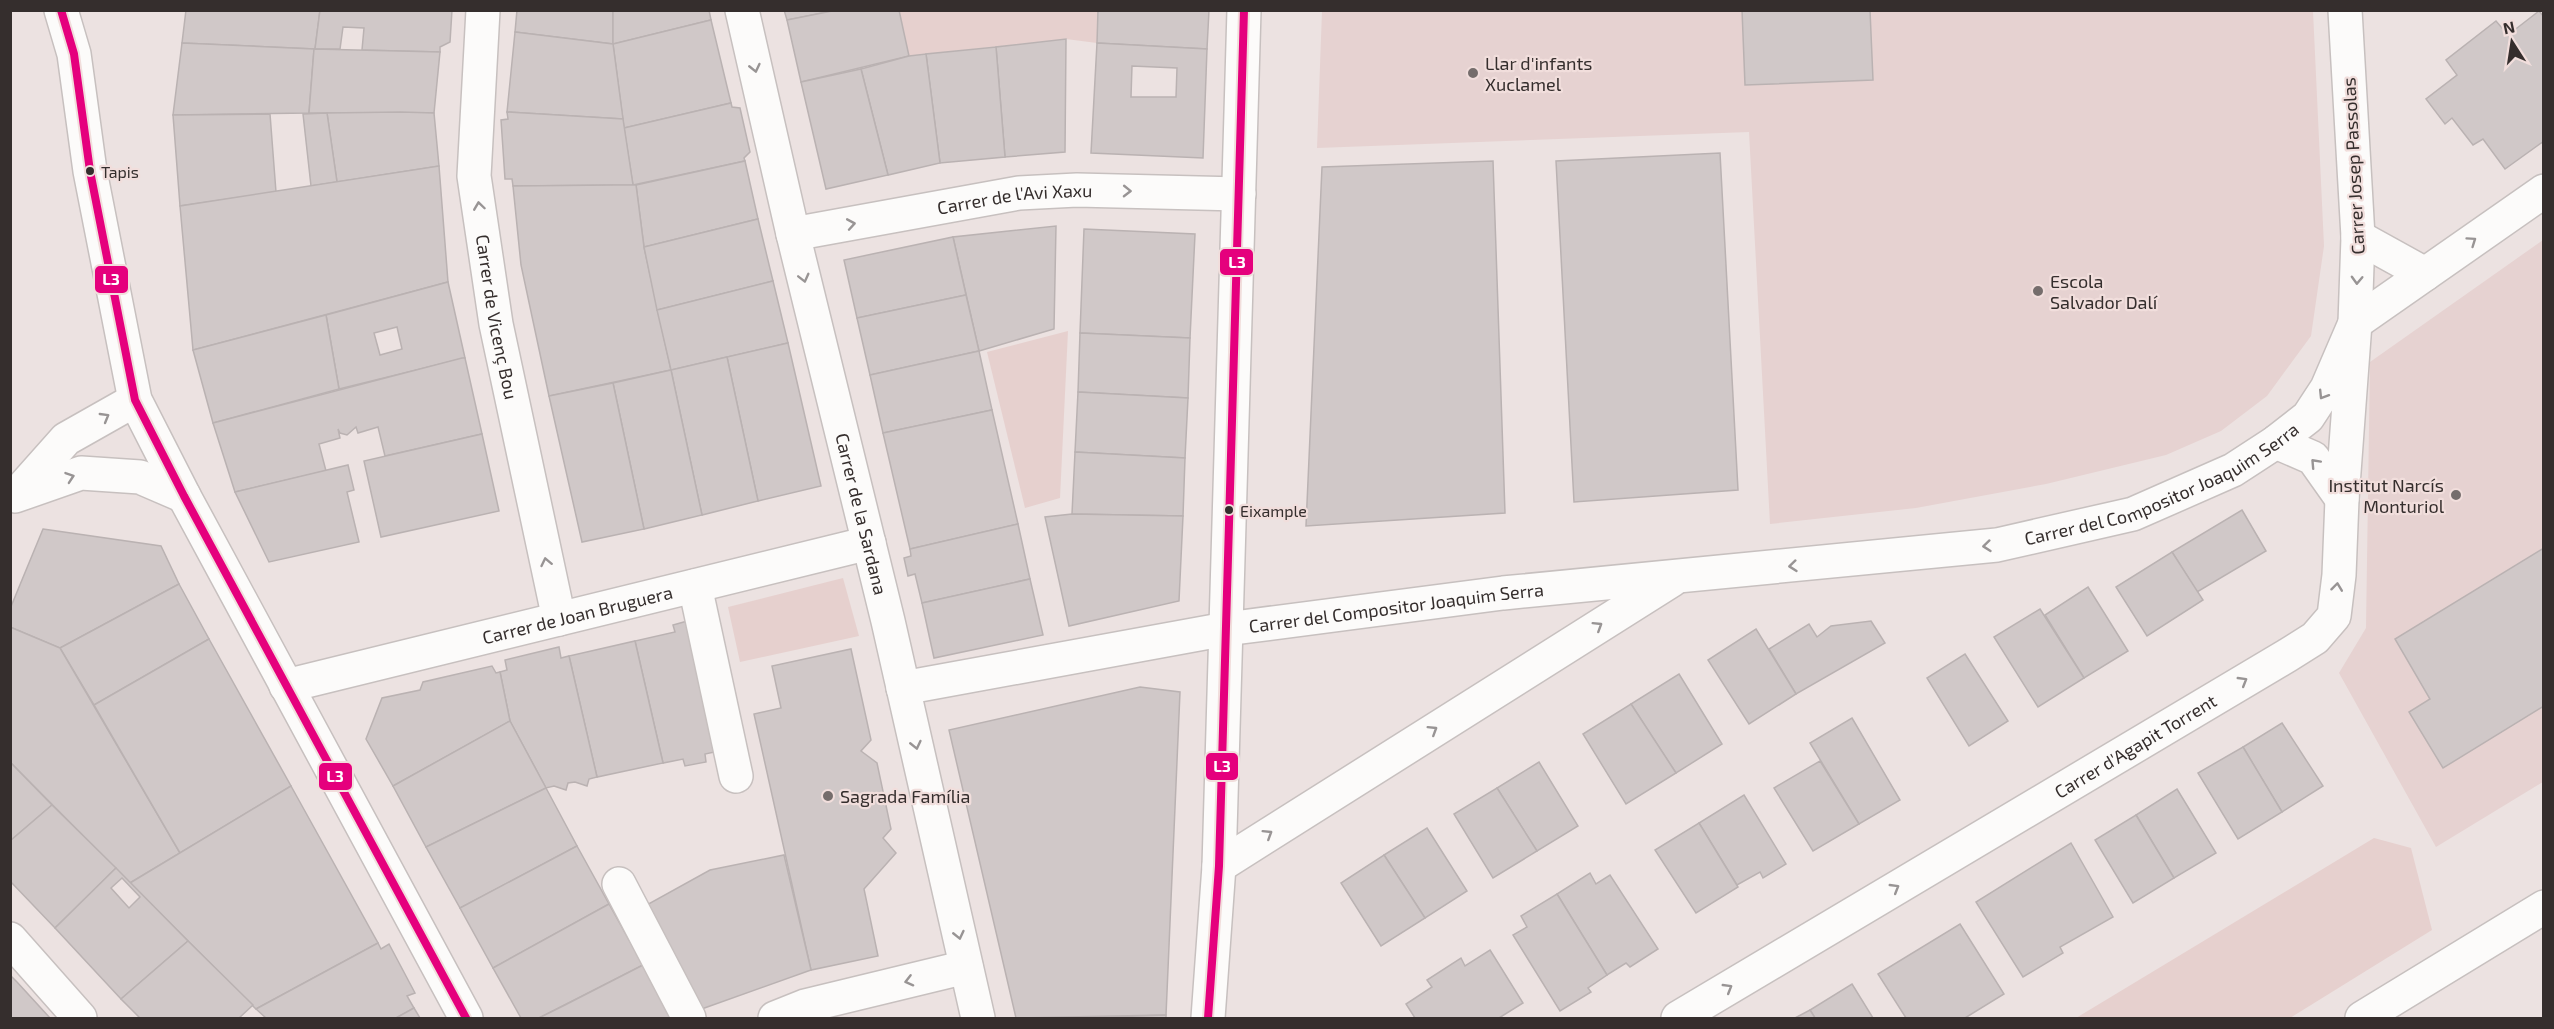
<svg xmlns="http://www.w3.org/2000/svg" width="2554" height="1029" viewBox="0 0 2554 1029" font-family="'Exo 2',sans-serif">
  <rect width="100%" height="100%" fill="#ece2e1"/>
  <g fill="#e6d2d1">
    <path d="M1322,11h991l11,235 -13,90 -44,60 -46,35 -55,24 -120,29 -130,24 -146,16 -21,-392 -432,16z"/>
    <path d="M2543,240v542l-107,65 -97,-174 27,-45 4,-266z"/>
  </g>
  <g fill="#e6d0ce">
    <path d="M899,11h199l-1,32 -31,-4 -157,17z"/>
    <path d="M1068,331l-8,167 -35,10 -38,-156z"/>
    <path d="M843,578l16,58 -119,26 -12,-55z"/>
    <path d="M2374,838l37,10 21,82 -142,88h-214z"/>
  </g>
  <g fill="#d0c8c8" stroke="#bab2b2" stroke-width="1.5" fill-rule="evenodd">
    <path d="M186,10h134l-5,39 -133,-6z"/>
    <path d="M320,10h132l-2,32 -10,5v5l-78,-2 2,-22 -21,-1 -3,22h-25z"/>
    <path d="M517,10h96v34l-98,-12z"/>
    <path d="M613,10h96l2,10 -98,24z"/>
    <path d="M784,10h53l-50,10z"/>
    <path d="M837,10h62l10,46 -108,26 -14,-62z"/>
    <path d="M1098,10h111l-2,39 -110,-6z"/>
    <path d="M1742,10h128l3,70 -128,5z"/>
    <path d="M2539,11l5,6v124l-39,28 -22,-30 -10,6 -21,-27 -7,6 -19,-25 31,-24 -11,-15 50,-39 12,14z"/>
    <path d="M711,20l20,83 -107,25 -11,-84z"/>
    <path d="M515,32l98,12 10,75 -116,-7z"/>
    <path d="M1066,39l-1,113 -60,5 -9,-110z"/>
    <path d="M182,43l132,6 -5,64 -136,2z"/>
    <path d="M1097,43l110,6 -4,109 -112,-5zM1132,66l45,2 -1,29h-45z"/>
    <path d="M996,47l9,110 -65,6 -14,-109z"/>
    <path d="M314,49l126,3 -6,61h-125z"/>
    <path d="M926,54l14,109 -52,12 -27,-106 48,-13z"/>
    <path d="M861,69l27,106 -62,14 -25,-107z"/>
    <path d="M731,103l1,4 8,1 10,44 -6,6 1,3 -112,24 -9,-57z"/>
    <path d="M401,112l33,1 5,53 -102,16 -10,-69z"/>
    <path d="M507,112l116,7 10,66 -120,1 -1,-7h-7l-4,-59 7,-1z"/>
    <path d="M327,113l10,69 -26,4 -8,-72z"/>
    <path d="M270,114l6,78 -96,14 -7,-91z"/>
    <path d="M1720,153l18,337 -164,12 -18,-341z"/>
    <path d="M745,161l13,58 -114,28 -8,-62z"/>
    <path d="M1493,161l12,352 -199,13 16,-359z"/>
    <path d="M439,166l9,116 -255,68 -13,-144z"/>
    <path d="M613,185h23l8,62 27,123 -122,26 -28,-131 -8,-79z"/>
    <path d="M758,219l15,62 -116,29 -13,-63z"/>
    <path d="M1056,226l-2,103 -75,22 -26,-114z"/>
    <path d="M1084,229l111,5 -5,104 -110,-5z"/>
    <path d="M953,237l13,58 -109,23 -13,-58z"/>
    <path d="M773,281l15,62 -117,27 -14,-60z"/>
    <path d="M448,282l17,76 -126,31 -13,-74zM397,327l5,22 -22,6 -6,-22z"/>
    <path d="M966,295l13,56 -109,24 -13,-57z"/>
    <path d="M326,315l13,74 -126,34 -20,-73z"/>
    <path d="M1080,333l110,5 -2,60 -110,-6z"/>
    <path d="M788,343l33,143 -63,15 -31,-144z"/>
    <path d="M979,351l13,59 -109,23 -13,-58z"/>
    <path d="M727,357l31,144 -56,14 -31,-145z"/>
    <path d="M462,358h3l17,76 -97,22 -7,-29 -20,6 -2,-6 -9,8 -7,-2 -2,-4 2,9 -21,6 7,27 -91,21 -22,-69z"/>
    <path d="M671,370l31,145 -58,14 -31,-146z"/>
    <path d="M613,383l31,146 -62,13 -33,-146z"/>
    <path d="M1078,392l110,6 -3,60 -110,-6z"/>
    <path d="M992,410l26,114 -108,25 -27,-116z"/>
    <path d="M482,434l17,77 -118,26 -17,-76z"/>
    <path d="M1075,452l110,6 -2,58 -111,-2z"/>
    <path d="M348,465l6,25 -7,2 12,50 -90,20 -34,-70z"/>
    <path d="M2242,510l24,41 -69,41 -25,-40z"/>
    <path d="M1072,514l111,2 -4,85 -110,25 -24,-109z"/>
    <path d="M1018,524l12,55 -108,24 -7,-29 -7,2 -4,-18 7,-2 -1,-7z"/>
    <path d="M43,529l118,17 18,38 -119,64 -50,-21v-18z"/>
    <path d="M2544,548v158l-101,62 -34,-56 21,-13 -35,-60z"/>
    <path d="M2172,552l31,48 -56,36 -31,-49z"/>
    <path d="M1030,579l13,56 -109,23 -12,-55z"/>
    <path d="M179,584l30,55 -115,66 -34,-57z"/>
    <path d="M2088,587l40,64 -44,27 -39,-63z"/>
    <path d="M2040,609l44,69 -46,29 -44,-70z"/>
    <path d="M698,618l30,131 -23,5 1,8 -21,4 -2,-7 -20,4 -28,-122 40,-9 -2,-7z"/>
    <path d="M1871,621l14,22 -89,51 -27,-45 40,-25 8,13 14,-11z"/>
    <path d="M10,627l50,21 120,205 -50,30 -120,-121z"/>
    <path d="M1756,629l40,65 -47,30 -41,-64z"/>
    <path d="M209,639l82,147 -111,67 -86,-148z"/>
    <path d="M635,641l28,122 -66,14 -28,-121z"/>
    <path d="M559,647l2,11 8,-2 28,121 -8,2 -2,7 -12,-4 -7,1 -2,7 -12,-4 -8,2 -36,-67 -10,-49 7,-2 -2,-10z"/>
    <path d="M851,649l20,91 -10,11 16,12 14,66 -8,9 13,15 -32,36 14,67 -67,14 -57,-256 27,-6 -9,-42z"/>
    <path d="M1965,654l43,67 -39,25 -42,-68z"/>
    <path d="M492,666l4,7 4,-1 10,49 -117,65 -27,-47 16,-41 38,-8 3,-8z"/>
    <path d="M1679,674l43,70 -46,29 -45,-69z"/>
    <path d="M1140,687l40,5 -14,323 -150,3 -67,-288z"/>
    <path d="M1631,704l45,69 -50,31 -43,-70z"/>
    <path d="M1852,718l48,82 -41,24 -49,-81z"/>
    <path d="M510,721l36,67 -120,59 -33,-61z"/>
    <path d="M2282,723l41,63 -41,26 -39,-65z"/>
    <path d="M2243,747l39,65 -44,27 -40,-66z"/>
    <path d="M1820,761l39,63 -46,27 -39,-63z"/>
    <path d="M10,762l42,43 -42,36z"/>
    <path d="M1539,762l39,64 -41,25 -40,-63z"/>
    <path d="M291,786l87,157 -122,66 -126,-126z"/>
    <path d="M546,788l31,58 -117,62 -34,-61z"/>
    <path d="M1497,788l40,63 -44,27 -39,-64z"/>
    <path d="M2177,789l39,64 -42,25 -38,-63z"/>
    <path d="M1744,795l42,69 -23,14 -3,-6 -23,13 -38,-62z"/>
    <path d="M52,805l64,63 -61,60 -45,-47v-40z"/>
    <path d="M2136,815l38,63 -41,25 -38,-63z"/>
    <path d="M1699,823l39,64 -42,26 -41,-63z"/>
    <path d="M1427,828l40,63 -42,27 -41,-63z"/>
    <path d="M2071,843l42,74 -53,30 3,6 -40,24 -47,-75z"/>
    <path d="M577,846l32,58 -116,64 -33,-60z"/>
    <path d="M784,855l27,115 -115,41 -53,-104 67,-37z"/>
    <path d="M1384,855l41,63 -44,28 -40,-63z"/>
    <path d="M116,868l72,73 -67,58 -66,-71zM122,878l18,19 -11,11 -18,-20z"/>
    <path d="M1590,873l6,11 14,-9 48,74 -28,18 -4,-4 -19,12 -50,-81z"/>
    <path d="M1557,894l50,81 -19,13 3,4 -31,19 -47,-76 14,-8 -6,-11z"/>
    <path d="M609,904l34,61 -104,53h-18l-28,-50z"/>
    <path d="M1960,924l44,70 -39,24h-59l-28,-44z"/>
    <path d="M188,941l65,64 -14,13h-99l-19,-19z"/>
    <path d="M378,943l3,6 8,-5 26,49 -8,3 7,12 -18,10h-130l-10,-9z"/>
    <path d="M1490,950l33,53 -24,15h-84l-9,-14 26,-17 -5,-7 34,-22 4,8z"/>
    <path d="M643,965l28,53h-132l26,-13z"/>
    <path d="M10,975l7,7 33,36h-40z"/>
    <path d="M1852,984l21,34h-58l-5,-8z"/>
    <path d="M414,1008l6,10h-24z"/>
    <path d="M1810,1010l5,8h-20z"/>
    <path d="M1166,1015v3h-91l36,-1z"/>
  </g>
  <g fill="none" stroke-linecap="round" stroke-linejoin="round">
    <defs>
      <g id="minor">
        <path d="M61,10l13,44 16,117 45,229 49,96 282,522"/>
        <path id="s1" d="M483,10l-9,166 22,148 63,295"/>
        <path id="s2" d="M742,10l51,224 95,387 90,397"/>
        <path id="s3" d="M793,234l226,-41 58,-3 162,4"/>
        <path d="M2358,237l67,37"/>
        <path d="M2276,442l37,16 29,41"/>
        <path d="M18,493l48,-54 69,-39"/>
        <path d="M15,496l66,-23 59,4 44,19"/>
        <path d="M695,586l41,190"/>
        <path id="s4" d="M286,686l583,-143"/>
        <path id="s5" d="M903,688l323,-59 277,-36 494,-48 136,-31 100,-44 43,-28 32,-25 19,-29 28,-65 189,-132"/>
        <path d="M1219,866l453,-286"/>
        <path d="M619,884l70,134"/>
        <path d="M10,939l70,79"/>
        <path d="M775,1018l30,-12 161,-39"/>
        <path d="M1208,1018l11,-152 25,-856"/>
        <path id="s6" d="M1678,1018l610,-363 27,-17 19,-22 5,-41 3,-76 13,-176 3,-86 -13,-227"/>
        <path d="M2362,1018l182,-111"/>
      </g>
    </defs>
    <use href="#minor" stroke="#c7c0bf" stroke-width="36"/>
    <use href="#minor" stroke="#fcfbfa" stroke-width="33"/>
    <defs>
      <g id="bus-1">
        <path d="M61,10l13,44 16,117 45,229 49,96 282,522"/>
        <path d="M1208,1018l11,-152 25,-856"/>
      </g>
    </defs>
    <use href="#bus-1" stroke="#f1dedc" stroke-width="12"/>
    <use href="#bus-1" stroke="#e5007d" stroke-width="8"/>
  </g>
  <defs><path id="oneway-chevron" d="M-2-3.5L2.5 0L-2 3.5" fill="none" stroke-width="1.6" stroke-linecap="round" stroke-linejoin="round" transform="scale(1.5)"/></defs>
  <g stroke="#989494">
    <use href="#oneway-chevron" transform="translate(755 68) rotate(77)"/>
    <use href="#oneway-chevron" transform="translate(1127 191) rotate(1)"/>
    <use href="#oneway-chevron" transform="translate(479 206) rotate(-98)"/>
    <use href="#oneway-chevron" transform="translate(851 224) rotate(-10)"/>
    <use href="#oneway-chevron" transform="translate(2472 241) rotate(-35)"/>
    <use href="#oneway-chevron" transform="translate(804 278) rotate(76)"/>
    <use href="#oneway-chevron" transform="translate(2357 280) rotate(92)"/>
    <use href="#oneway-chevron" transform="translate(2323 395) rotate(122)"/>
    <use href="#oneway-chevron" transform="translate(105 417) rotate(-30)"/>
    <use href="#oneway-chevron" transform="translate(2315 463) rotate(-133)"/>
    <use href="#oneway-chevron" transform="translate(70 477) rotate(-19)"/>
    <use href="#oneway-chevron" transform="translate(1987 546) rotate(174)"/>
    <use href="#oneway-chevron" transform="translate(546 562) rotate(-102)"/>
    <use href="#oneway-chevron" transform="translate(1793 566) rotate(174)"/>
    <use href="#oneway-chevron" transform="translate(2337 587) rotate(-83)"/>
    <use href="#oneway-chevron" transform="translate(1598 626) rotate(-32)"/>
    <use href="#oneway-chevron" transform="translate(2243 681) rotate(-31)"/>
    <use href="#oneway-chevron" transform="translate(1433 730) rotate(-32)"/>
    <use href="#oneway-chevron" transform="translate(916 745) rotate(77)"/>
    <use href="#oneway-chevron" transform="translate(1268 834) rotate(-32)"/>
    <use href="#oneway-chevron" transform="translate(1895 888) rotate(-31)"/>
    <use href="#oneway-chevron" transform="translate(959 935) rotate(77)"/>
    <use href="#oneway-chevron" transform="translate(909 981) rotate(166)"/>
    <use href="#oneway-chevron" transform="translate(1728 988) rotate(-31)"/>
  </g>
  <g fill="#756d6c" stroke="#f1dedc" stroke-width="2">
    <circle cx="1473" cy="73" r="6"/>
    <circle cx="2038" cy="291" r="6"/>
    <circle cx="2456" cy="495" r="6"/>
    <circle cx="828" cy="796" r="6"/>
  </g>
  <g fill="#352e2d" stroke="#f1dedc" stroke-width="2">
    <circle cx="90" cy="171" r="5"/>
    <circle cx="1229" cy="510" r="5"/>
  </g>
  <g text-anchor="middle" dominant-baseline="central" stroke-width="4.5" stroke-linejoin="round" paint-order="stroke">
    <g font-size="16" fill="#352e2d" stroke="#f1dedc" text-anchor="start">
      <text x="101" y="171">Tapis</text>
      <text x="1240" y="510">Eixample</text>
    </g>
    <g font-size="18" fill="#352e2d" stroke="#f1dedc" text-anchor="start">
      <text x="1485" y="63">Llar d'infants<tspan x="1485" dy="21">Xuclamel</tspan></text>
      <text x="2050" y="281">Escola<tspan x="2050" dy="21">Salvador Dalí</tspan></text>
      <text x="2444" y="485" text-anchor="end">Institut Narcís<tspan x="2444" dy="21">Monturiol</tspan></text>
      <text x="840" y="796">Sagrada Família</text>
    </g>
    <g font-size="18" fill="#352e2d" stroke="#f1dedc">
      <text transform="translate(2353 166) rotate(-93)">Carrer Josep Passolas</text>
      <text stroke="none"><textPath href="#s3" startOffset="225">Carrer de l'Avi Xaxu</textPath></text>
      <text stroke="none"><textPath href="#s1" startOffset="309">Carrer de Vicenç Bou</textPath></text>
      <text stroke="none"><textPath href="#s5" startOffset="1281">Carrer del Compositor Joaquim Serra</textPath></text>
      <text stroke="none"><textPath href="#s2" startOffset="518">Carrer de la Sardana</textPath></text>
      <text stroke="none"><textPath href="#s5" startOffset="500">Carrer del Compositor Joaquim Serra</textPath></text>
      <text stroke="none"><textPath href="#s4" startOffset="300">Carrer de Joan Bruguera</textPath></text>
      <text stroke="none"><textPath href="#s6" startOffset="532">Carrer d'Agapit Torrent</textPath></text>
    </g>
  </g>
  <g stroke="#f1dedc" stroke-width="2">
    <rect x="1219" y="248" width="35" height="28" rx="6" fill="#e5007d"/>
    <rect x="94" y="265" width="35" height="29" rx="6" fill="#e5007d"/>
    <rect x="1205" y="752" width="34" height="29" rx="6" fill="#e5007d"/>
    <rect x="318" y="762" width="35" height="29" rx="6" fill="#e5007d"/>
  </g>
  <g font-size="16" text-anchor="middle" font-weight="bold" fill="#fff">
    <text x="1237" y="268">L3</text>
    <text x="111" y="285">L3</text>
    <text x="1222" y="772">L3</text>
    <text x="335" y="782">L3</text>
  </g>
  <rect width="2554" height="1029" fill="none" stroke="#352e2d" stroke-width="24"/>
  <g transform="translate(2512 42) rotate(348)" stroke="#f1dedc" stroke-width="4.5" paint-order="stroke">
  <path d="M0-4.5L10 22L0 15L-10 22Z" fill="#352e2d"/>
  <text y="-9" font-size="16" font-weight="bold" text-anchor="middle" fill="#352e2d">N</text>
  </g>
</svg>
